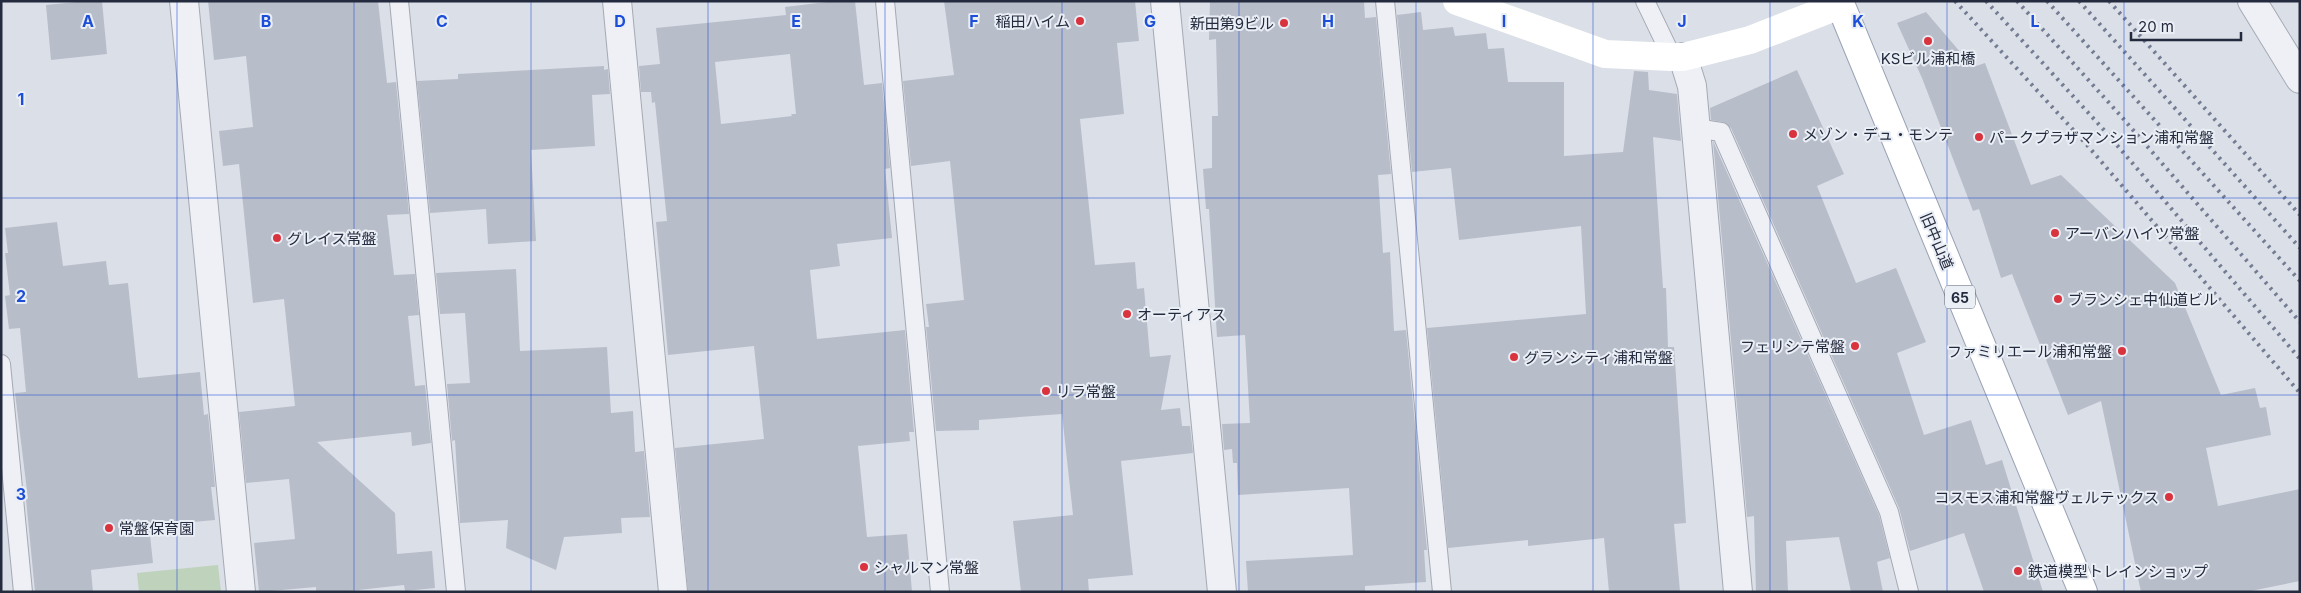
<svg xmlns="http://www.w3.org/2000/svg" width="2301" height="593" viewBox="0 0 2301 593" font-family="Inter,'Noto Sans JP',sans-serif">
  <rect width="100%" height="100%" fill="#dbdfe7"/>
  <path fill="#bfd2bb" d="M218,565l3,27h-82l-2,-19z"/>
  <g fill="#b8bdca" fill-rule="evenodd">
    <path d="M87,1h15l5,53 -56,6 -5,-55z"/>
    <path d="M208,1h170l9,82 9,-1 13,132 -22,1 7,60 21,-1 4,41 -11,1 7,70 10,-1 6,58 -19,3 -1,-14 -94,10 78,71 2,41 35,-3 3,37 -30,3 -1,-6 -64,7h-24v-5l-57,5 -5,-49 41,-4 -6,-60 -43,4 -7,-71 56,-6 -11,-107 -31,4 -14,-139 -16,2 -4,-35 34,-4 -7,-71 -32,4z"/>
    <path d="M835,1h20l9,84 18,-2 8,85 -5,1 7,69 -55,6 3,22 -30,4 7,69 88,-9 9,102h-5l1,9 -52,5 9,91 40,-3 5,58h-224l-13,-144 89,-9 -10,-93 -86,9 -12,-133 11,-1 -12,-119 -3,1 -1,-11h-10l-2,-26 21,-2 -4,-36 130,-13 -1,-8zM790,54l6,60h-5l1,2 -71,8 -6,-62z"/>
    <path d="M944,1h191l4,40 -22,2 7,71 -44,5 15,146 40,-3 2,27 7,-1 6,69 21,-2 -10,55 19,-2 2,18h8l3,27 -72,8 12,114 -45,4 1,13h-68l-8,-71 60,-6 -11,-101 -83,6v10l-43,1 -10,-104h3l-3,-23 38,-4 -14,-139 -39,5 -8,-85 51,-6z"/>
    <path d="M1210,1h154l1,17 11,-1 15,157 -13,1 5,78 7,-1 4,79 12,-1 21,220h-3l2,32 -61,4v6h-117l-2,-31 107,-6 -4,-67 -111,7 -1,-32h-4l-1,-14 -8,1 -2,-26 28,-1 -5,-88 -28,2 -8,-128h-3l-3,-40 9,-1v-52h6l-2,-77 -7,1z"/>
    <path d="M1421,12l2,18 30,-3 2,9 31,-3 2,16 16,-1 4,34h56v74l59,-4 11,-81 14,1 1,18 28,4 4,47 -28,-4 10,151h3l2,59h6l12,176 -12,1 6,68h-71l-5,-54 -76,8v-6l-80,8 -21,-220 159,-14 -5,-88 -122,14 -8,-72 -39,4 -15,-157z"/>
    <path d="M1926,12l47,55 12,-4 46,122 30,-10 114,108 46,112 34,-7 5,20 6,-1 5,28 -65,13 12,58 82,-17v92l-54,11h-105l-40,-191 -33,14 -56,-141 -11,4 -22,-69 -6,2 -51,-133 -25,-55z"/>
    <path d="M604,66v4l4,-1 2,25 -18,1 3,51 -64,4 5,91 -48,3 -2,-35 -56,4 -13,-132 41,-2v-5z"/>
    <path d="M1797,70l47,104 -27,12 39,97 40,-15 30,74 -29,11 27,82 47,-15 15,45 16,-5 41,132h-59l-20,-59 -54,18 -11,-43 -168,-380 -8,-6 -12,-2 -1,-12z"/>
    <path d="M1713,141l166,374 11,43 -13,4 6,30h-32l-12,-55 -53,4 2,51h-32l-2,-76 -7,1z"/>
    <path d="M57,222l6,44 43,-5 3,24 19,-2 10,95 62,-6 4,43 4,-1 7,73h-4l4,33 -66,6 4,37 -62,7 2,22h-58l-9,-93h2l-13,-106 11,-1 -6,-64 -11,1 -4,-33 5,-1 -5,-42h3l-3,-25z"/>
    <path d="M516,269l4,82 87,-4 4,66 22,-2 2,41 9,-1 6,66 -29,1 1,15 -58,4 -8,33 -50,-22 2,-28 -48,3 -5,-83 -3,1 -5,-57 23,-1 -5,-70 -25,1 -4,-41z"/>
  </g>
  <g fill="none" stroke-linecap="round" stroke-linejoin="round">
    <defs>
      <g id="lane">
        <path d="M399,1l57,591"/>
        <path d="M885,1l55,591"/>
        <path d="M1385,1l57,591"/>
        <path d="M1645,1l27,56"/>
        <path d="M1695,128l26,4 168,380 20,80"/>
        <path d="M1,364l22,228"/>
      </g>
      <g id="street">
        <path d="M184,1l57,591"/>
        <path d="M617,1l56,591"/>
        <path d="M1165,1l57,591"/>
        <path d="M2252,1l48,78"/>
        <path d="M1683,57l9,29 46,506"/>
      </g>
      <path id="primary" d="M1839,1l244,591"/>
    </defs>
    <use href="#lane" stroke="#a4a9b4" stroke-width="20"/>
    <use href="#street" stroke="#a4a9b4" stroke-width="30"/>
    <use href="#primary" stroke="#99a2b4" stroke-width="30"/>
    <use href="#lane" stroke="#eef0f5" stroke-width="18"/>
    <use href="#street" stroke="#eef0f5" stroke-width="28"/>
    <path stroke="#fff" stroke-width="28" d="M1457,1l148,53 67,3h11l67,-17 90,-35"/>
    <use href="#primary" stroke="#fff" stroke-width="28"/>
    <g stroke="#737c92" stroke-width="4" stroke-dasharray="2.5 5" stroke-linecap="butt">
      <path d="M1955,1l132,144 213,248"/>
      <path d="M1986,1l118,129 196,229"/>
      <path d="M2017,1l103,114 180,207"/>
      <path d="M2047,1l253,280"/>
      <path d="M2079,1l221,247"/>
      <path d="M2109,1l191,214"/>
    </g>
  </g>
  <path fill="none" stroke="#1d4ed8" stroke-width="1" stroke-opacity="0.55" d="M177,1v591M354,1v591M531,1v591M708,1v591M885,1v591M1062,1v591M1239,1v591M1416,1v591M1593,1v591M1770,1v591M1947,1v591M2124,1v591M1,198h2299M1,395h2299"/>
  <g fill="#d9333e" stroke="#eaeef5" stroke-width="2">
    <circle cx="1080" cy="21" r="5"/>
    <circle cx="1284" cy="23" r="5"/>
    <circle cx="1928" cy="41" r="5"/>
    <circle cx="1793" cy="134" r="5"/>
    <circle cx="1979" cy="137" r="5"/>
    <circle cx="2055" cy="233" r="5"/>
    <circle cx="277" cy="238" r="5"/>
    <circle cx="2058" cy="299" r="5"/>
    <circle cx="1127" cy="314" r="5"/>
    <circle cx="1855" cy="346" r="5"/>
    <circle cx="2122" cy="351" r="5"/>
    <circle cx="1514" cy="357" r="5"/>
    <circle cx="1046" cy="391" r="5"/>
    <circle cx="2169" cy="497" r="5"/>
    <circle cx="109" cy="528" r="5"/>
    <circle cx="864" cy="567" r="5"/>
    <circle cx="2018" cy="571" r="5"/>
  </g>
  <g text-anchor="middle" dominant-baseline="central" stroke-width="4" stroke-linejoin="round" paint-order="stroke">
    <rect fill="#eaeef5" stroke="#5f6675" stroke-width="1" x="1945" y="285.5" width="30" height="23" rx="4"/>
    <g font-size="14" font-weight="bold" fill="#242b3e">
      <text x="1960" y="297">65</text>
    </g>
    <g font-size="15" fill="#242b3e" stroke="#eaeef5" text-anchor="start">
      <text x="1070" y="21" text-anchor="end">稲田ハイム</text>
      <text x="1274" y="23" text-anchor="end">新田第9ビル</text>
      <text x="1928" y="58" text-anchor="middle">KSビル浦和橋</text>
      <text x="1803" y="134">メゾン・デュ・モンテ</text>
      <text x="1989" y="137">パークプラザマンション浦和常盤</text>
      <text x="2065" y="233">アーバンハイツ常盤</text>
      <text x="287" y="238">グレイス常盤</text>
      <text x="2068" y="299">ブランシェ中仙道ビル</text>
      <text x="1137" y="314">オーティアス</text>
      <text x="1845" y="346" text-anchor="end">フェリシテ常盤</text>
      <text x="2112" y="351" text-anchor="end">ファミリエール浦和常盤</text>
      <text x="1524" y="357">グランシティ浦和常盤</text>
      <text x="1056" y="391">リラ常盤</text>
      <text x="2159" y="497" text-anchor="end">コスモス浦和常盤ヴェルテックス</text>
      <text x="119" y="528">常盤保育園</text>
      <text x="874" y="567">シャルマン常盤</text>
      <text x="2028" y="571">鉄道模型トレインショップ</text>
    </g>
    <g font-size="15" fill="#242b3e" stroke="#eaeef5">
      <text transform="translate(1937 241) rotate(67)">旧中山道</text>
    </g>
  </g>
  <g font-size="16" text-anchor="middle" font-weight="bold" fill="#1d4ed8" stroke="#eaeef5" stroke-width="4" stroke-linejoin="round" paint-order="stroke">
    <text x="88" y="27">A</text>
    <text x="266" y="27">B</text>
    <text x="442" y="27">C</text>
    <text x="620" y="27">D</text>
    <text x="796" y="27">E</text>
    <text x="974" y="27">F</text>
    <text x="1150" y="27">G</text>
    <text x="1328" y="27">H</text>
    <text x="1504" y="27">I</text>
    <text x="1682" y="27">J</text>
    <text x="1858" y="27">K</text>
    <text x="2035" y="27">L</text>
    <text x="21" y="105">1</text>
    <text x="21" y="302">2</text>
    <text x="21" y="500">3</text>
  </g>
  <rect width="2301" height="593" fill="none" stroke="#242b3e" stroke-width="5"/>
  <path d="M2131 32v8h110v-8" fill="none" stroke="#242b3e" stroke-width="2.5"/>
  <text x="2138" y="32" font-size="15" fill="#242b3e" stroke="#eaeef5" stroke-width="4" paint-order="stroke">20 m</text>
</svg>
